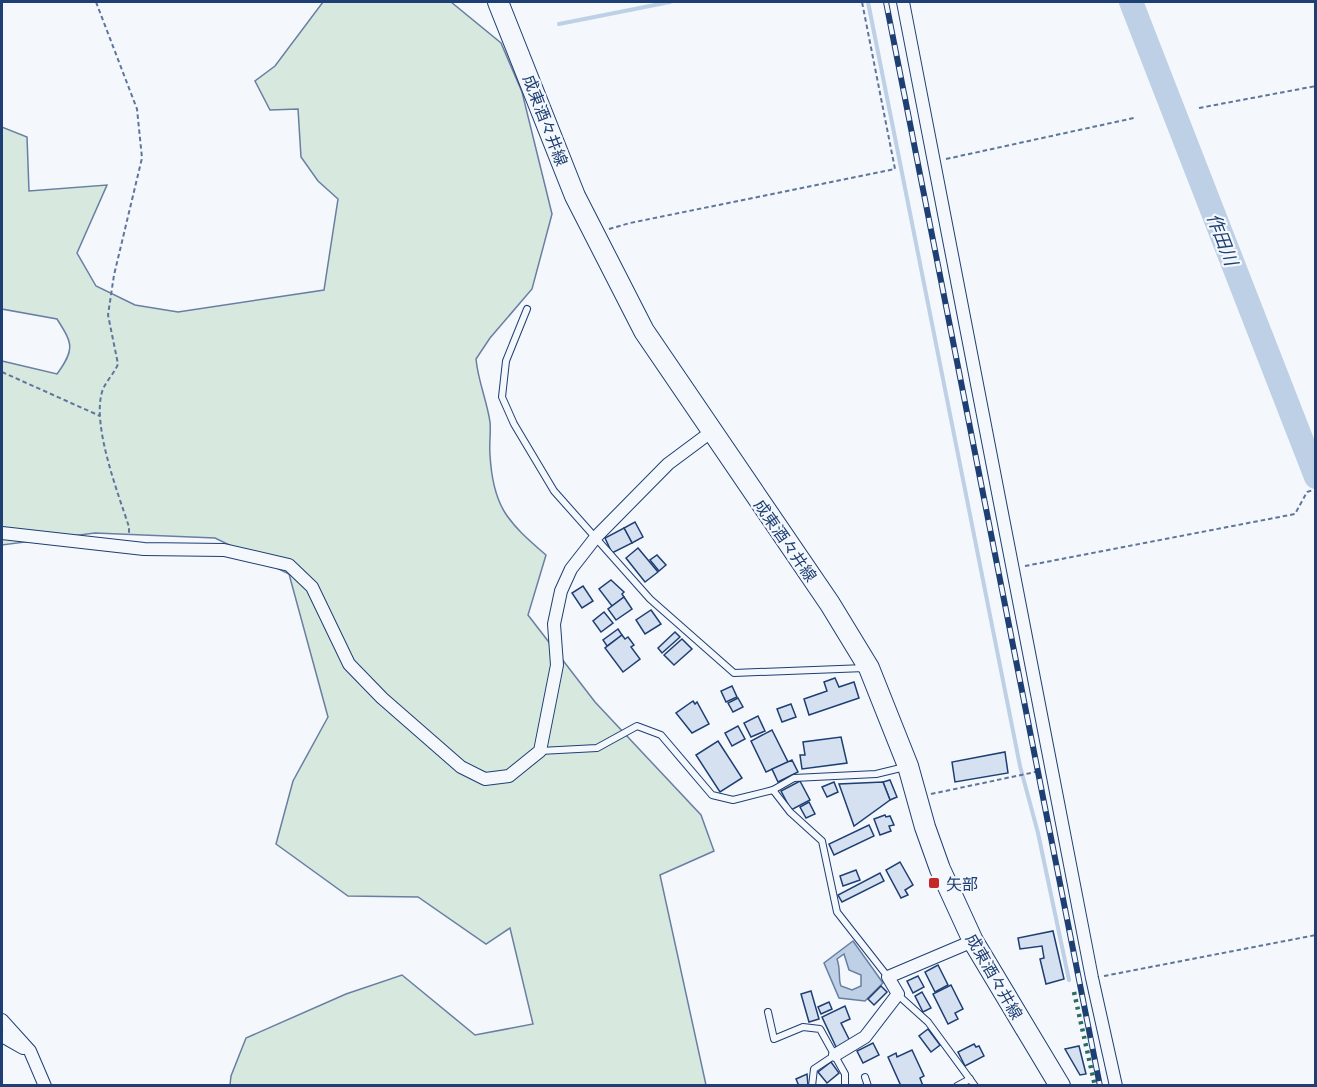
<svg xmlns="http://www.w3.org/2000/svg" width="1317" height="1087" viewBox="0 0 1317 1087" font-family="Barlow,'Noto Sans JP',sans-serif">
  <rect width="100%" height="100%" fill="#f4f7fb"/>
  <path fill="#d7e8df" stroke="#687fa3" stroke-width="1.5" d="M323,2h128l50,41 21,49 30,122 -20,75 -42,49 -14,21c2,22 11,42 14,63 1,11 -1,22 0,33 3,53 18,67 56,100l-18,60 67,87 106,113 13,36 -54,24 46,210h-476l1,-9 15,-38 100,-44 56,-19 73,60 58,-11 -23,-96 -24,16 -68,-47 -70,-1 -72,-52 17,-63 35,-64 -39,-143 -74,-36 -120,-5 -93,12v-184l55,13c18,-25 16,-30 0,-55l-55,-10v-182l25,10 2,54 78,-6 -30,68 19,33 39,19 43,7 146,-22 14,-91 -20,-18 -17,-24 -3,-48 -28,1 -15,-29 20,-15z"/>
  <path fill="#bed0e5" stroke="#687fa3" stroke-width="1.5" fill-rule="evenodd" d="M853,941l30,42 -18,18 -26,-3 -15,-35zM844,954l5,16 12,5v11l-9,4 -11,-4c-3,-6 0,-16 -4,-27z"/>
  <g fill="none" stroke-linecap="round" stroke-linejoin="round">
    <g stroke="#bed0e5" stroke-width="4">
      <path d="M868,2l152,764 18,67 31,147"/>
      <path d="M559,24l111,-22"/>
    </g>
    <path stroke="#bed0e5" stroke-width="24" d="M1131,2l185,475"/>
  </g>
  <g fill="#d5e0f0" stroke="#1d3f73" stroke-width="1.5">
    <path d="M635,522l8,15 -11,6 -8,-15z"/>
    <path d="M624,528l8,15 -20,10 -7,-15z"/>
    <path d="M638,548l20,24 -13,10 -19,-24z"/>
    <path d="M657,555l9,10 -7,6 -9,-11z"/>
    <path d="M611,580l13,12 -2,2 2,3 -12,9 -13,-17z"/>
    <path d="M583,586l10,15 -11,7 -10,-15z"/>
    <path d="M624,597l8,12 -16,11 -8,-11z"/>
    <path d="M651,610l10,14 -16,10 -9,-14z"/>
    <path d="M604,612l9,11 -12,9 -8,-11z"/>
    <path d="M618,629l4,6 -15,11 -4,-6z"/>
    <path d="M675,632l5,5 -18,16 -4,-5z"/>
    <path d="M622,635l3,4 3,-2 6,8 -3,2 9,12 -17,13 -18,-24z"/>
    <path d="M682,639l10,10 -18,16 -10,-10z"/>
    <path d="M835,678l4,9 15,-5 5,16 -50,17 -5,-16 23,-8 -3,-9z"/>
    <path d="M732,686l5,11 -11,5 -5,-11z"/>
    <path d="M738,698l5,9 -10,5 -5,-9z"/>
    <path d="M693,701l2,3 2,-2 12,22 -17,9 -16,-20z"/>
    <path d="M791,704l5,13 -14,5 -5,-13z"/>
    <path d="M758,716l7,15 -14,6 -7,-14z"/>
    <path d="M738,726l7,13 -13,7 -7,-13z"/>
    <path d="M772,730l16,32 -22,10 -15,-31z"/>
    <path d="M841,737l6,26 -45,6 -2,-14h5l-2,-13z"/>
    <path d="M718,741l24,37 -22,14 -24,-37z"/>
    <path d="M1005,752l3,21 -53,9 -3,-20z"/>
    <path d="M792,760l6,12 -20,10 -6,-13z"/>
    <path d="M890,780l7,17 -7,3 -7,-18z"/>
    <path d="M800,781l10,19 -19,10 -10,-19z"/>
    <path d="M834,782l4,10 -11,5 -5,-10z"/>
    <path d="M883,782l7,18 -36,26 -15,-42z"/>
    <path d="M809,802l6,12 -9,4 -6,-11z"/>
    <path d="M885,815l1,2 4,-1 4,9 -5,1 2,5 -11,4 -6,-16z"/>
    <path d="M869,825l5,11 -40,19 -5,-11z"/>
    <path d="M900,862l13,23 -8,5 3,5 -7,3 -15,-28z"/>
    <path d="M856,870l4,10 -17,6 -3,-10z"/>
    <path d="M880,873l4,8 -42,21 -4,-7z"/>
    <path d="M1053,931l11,48 -18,5 -6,-25 4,-1 -2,-12 -22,3 -2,-11z"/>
    <path d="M938,965l10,20 -13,7 -10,-20z"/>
    <path d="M918,976l6,11 -11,6 -6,-12z"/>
    <path d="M951,985l12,24 -8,4 3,6 -10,5 -15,-30z"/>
    <path d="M881,986l6,6 -13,13 -6,-6z"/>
    <path d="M811,991l8,28 -10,3 -8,-28z"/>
    <path d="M922,992l9,16 -8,4 -8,-16z"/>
    <path d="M829,1002l3,7 -11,5 -3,-7z"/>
    <path d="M845,1006l5,13 -9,4 10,20 -14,6 -15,-32z"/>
    <path d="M928,1029l12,16 -9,7 -12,-16z"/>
    <path d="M873,1043l6,12 -16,8 -6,-12z"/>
    <path d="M974,1044l2,3 3,-1 5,10 -19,10 -7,-14z"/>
    <path d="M1079,1046l7,28 -6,1 -15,-26z"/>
    <path d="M912,1050l12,26 -4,2 3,8h-22l-13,-29 8,-4 1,4z"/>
    <path d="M831,1062l8,11 -12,10 -9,-11z"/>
    <path d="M807,1074l1,12h-9l-3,-7z"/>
  </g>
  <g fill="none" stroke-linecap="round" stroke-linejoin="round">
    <defs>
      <g id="lane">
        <path d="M527,309l-21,52 -4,36 12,27 40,67 96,108 84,74 131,-5"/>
        <path d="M540,751l57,-3 40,-22 24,9 51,60 21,5 40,-10 21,-12 82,-4 29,-7"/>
        <path d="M773,790l17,22 32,29 15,71 51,65"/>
        <path d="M898,995l30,27 47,64"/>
        <path d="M768,1012l6,27 29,-12 17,2 25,45v12"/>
        <path d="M865,1077l3,9"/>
        <path d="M812,1086l2,-17 21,-14"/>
        <path d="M957,1086l13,-7"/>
      </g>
      <g id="street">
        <path d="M903,2l189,976 24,108"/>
        <path d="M2,533l142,16 80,1 65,15 23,22 37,77 33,34 79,69 24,12 24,-3 31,-25 17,-86 -3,-41 7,-33 10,-22 25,-32 72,-73 43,-32"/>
        <path d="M2,1020l28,31 15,35"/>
        <path d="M2,1036l21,12"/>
        <path d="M835,1055l30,-18 33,-43 -10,-17 85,-36"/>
      </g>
      <path id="primary" d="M498,2l77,194 69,135 186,273 39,64 39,98 17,61 15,42 33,72 87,145"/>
    </defs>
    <use href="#lane" stroke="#1d3f73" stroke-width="8"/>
    <use href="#street" stroke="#1d3f73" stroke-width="14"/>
    <use href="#primary" stroke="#1d3f73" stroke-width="22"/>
    <g stroke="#5e769c" stroke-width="2" stroke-dasharray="4.5 3" stroke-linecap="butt">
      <path d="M96,2l41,107 5,49 -28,117 -6,40 10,49c-4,10 -13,18 -16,28 -10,34 16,101 27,135v8"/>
      <path d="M1199,108l117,-22"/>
      <path d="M946,159l188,-41"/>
      <path d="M609,229l21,-6 265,-54 -33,-167"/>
      <path d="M2,372l98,44"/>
      <path d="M1025,566l270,-52 12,-22 9,-3"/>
      <path d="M931,794l109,-23"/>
      <path d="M1104,976l212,-41"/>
    </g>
    <use href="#lane" stroke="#f4f7fb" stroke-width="6"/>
    <use href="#street" stroke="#f4f7fb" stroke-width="12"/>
    <use href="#primary" stroke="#f4f7fb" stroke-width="20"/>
    <defs>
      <path id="rail" d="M886,2l214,1084"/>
    </defs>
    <use href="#rail" stroke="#1d3f73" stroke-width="6"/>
    <use href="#rail" stroke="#f4f7fb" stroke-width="4" stroke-dasharray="11" stroke-linecap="butt"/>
    <path stroke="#2c6c60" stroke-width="4.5" stroke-dasharray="3 4.5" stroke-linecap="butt" d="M1074,992l21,94"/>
  </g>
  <rect fill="#c62828" stroke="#f4f7fb" stroke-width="2" x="928" y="877" width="12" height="12" rx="3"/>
  <g text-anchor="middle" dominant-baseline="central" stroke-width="4.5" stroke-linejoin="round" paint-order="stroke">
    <g font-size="16" fill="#1d3f73" stroke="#f4f7fb">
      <text transform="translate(546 120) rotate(69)">成東酒々井線</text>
      <text transform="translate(786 540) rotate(55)">成東酒々井線</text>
      <text transform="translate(995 976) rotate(60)">成東酒々井線</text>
    </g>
    <g font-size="16" fill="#1d3f73" stroke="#f4f7fb" text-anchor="start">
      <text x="946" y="883">矢部</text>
    </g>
    <g font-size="18" font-style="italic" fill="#1d3f73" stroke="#f4f7fb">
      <text transform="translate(1223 239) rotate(69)">作田川</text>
    </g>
  </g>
  <rect width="1317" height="1087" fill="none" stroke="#1d3f73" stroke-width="6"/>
</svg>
